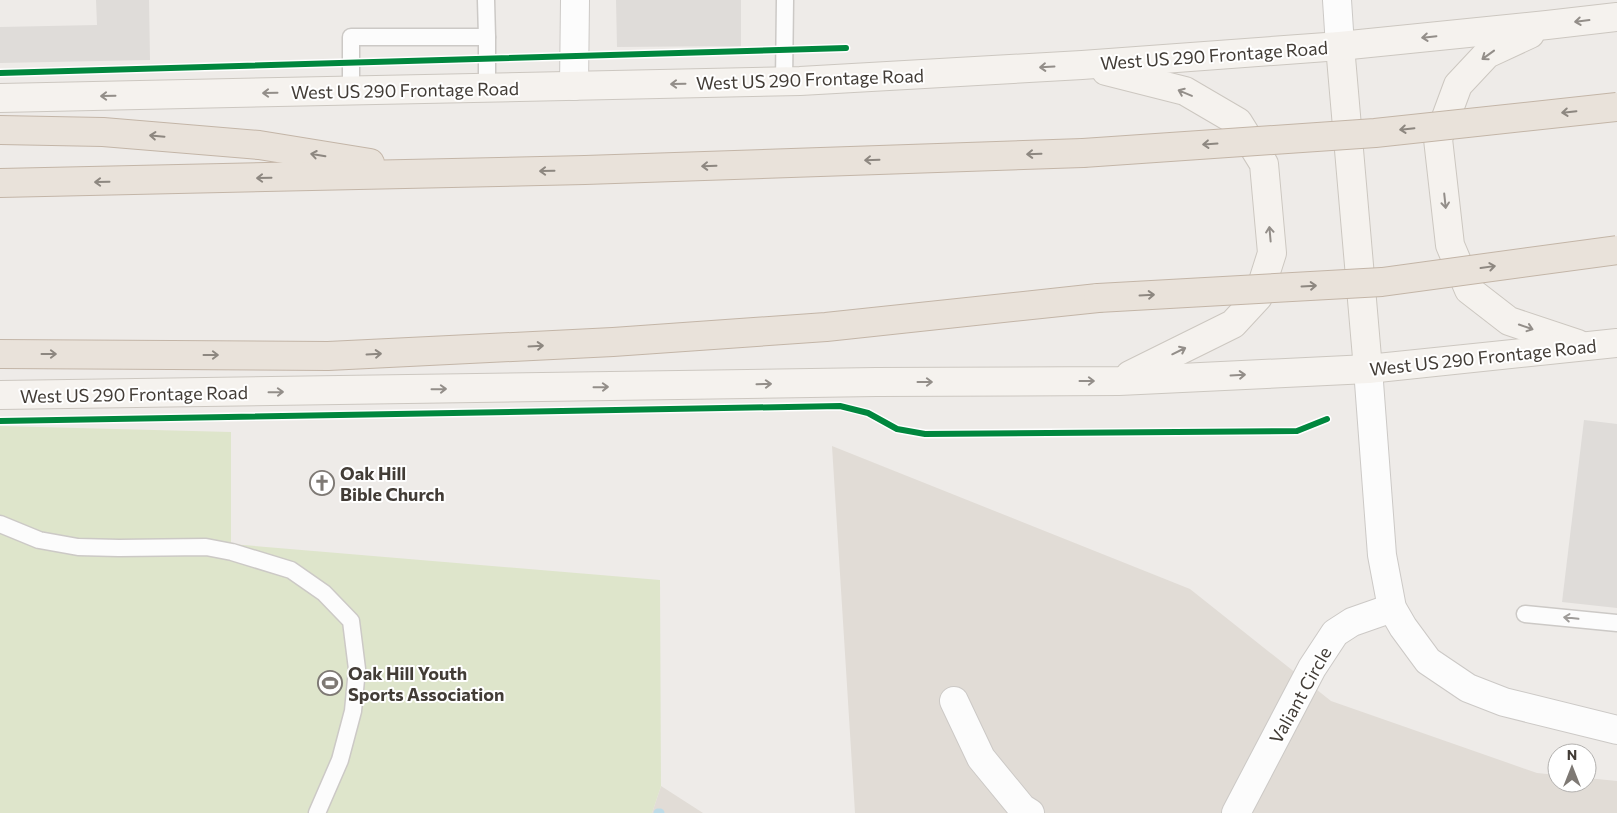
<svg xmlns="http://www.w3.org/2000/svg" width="1617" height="813" viewBox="0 0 1617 813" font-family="Commissioner,sans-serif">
  <rect width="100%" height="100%" fill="#eeebe8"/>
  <g fill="#e1dcd6">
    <path d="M832,446l358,143 141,112 206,72 20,2v8h30v-5l30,3v32h-762z"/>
    <path d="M661,786l42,27h-51z"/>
  </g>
  <path fill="#dee5cb" d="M0,426l231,6v112l429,36 1,206 -9,27h-652z"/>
  <g fill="#dfdcd9">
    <path d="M96,0h53l1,60 -150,3v-36l97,-2z"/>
    <path d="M616,0h125v46l-124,1z"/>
    <path d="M1584,420l33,4v184l-55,-6z"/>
  </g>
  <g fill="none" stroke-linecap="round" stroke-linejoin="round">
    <path stroke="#bddbe7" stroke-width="9" d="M658,813h2"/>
    <defs>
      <g id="lane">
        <path d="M486,0l1,37"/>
        <path d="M784,82l1,-82"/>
        <path d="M351,91v-54h136v51"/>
        <path d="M0,524l39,16 39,7 41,1 87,-1 26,5 59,18 33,23 27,28 6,48 -4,42 -13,49 -23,53"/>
        <path d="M1525,614l92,9"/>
      </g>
      <g id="street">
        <path d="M1337,0l3,46"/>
        <path d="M574,86l1,-86"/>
        <path d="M1368,369l14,186 10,53 11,19 25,34 40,27 36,14 113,28"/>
        <path d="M954,701l27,57 41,50 8,5"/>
        <path d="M1236,813l76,-145 23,-35 17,-11 40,-14"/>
      </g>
      <g id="secondary">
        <path d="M1530,34l-43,20 -29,31 -20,54 12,106 19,45 40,31 69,23"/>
        <path d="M1340,46l28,323"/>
        <path d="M1106,71l79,20 53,31 26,42 8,89 -14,44 -25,27 -103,51"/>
        <path d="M0,98l800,-17 282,-16 258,-19 207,-21 70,-8"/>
        <path d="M0,395l876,-13 243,-1 249,-12 249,-26"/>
      </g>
      <g id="highway">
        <path d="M0,130l103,2 156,13 111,18"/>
        <path d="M0,183l585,-13 498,-17"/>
        <path d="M0,354l328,2 285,-14 213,-15 272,-29"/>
      </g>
    </defs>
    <use href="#lane" stroke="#ccc9c6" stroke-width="19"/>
    <use href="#street" stroke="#ccc9c6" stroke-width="30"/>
    <use href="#secondary" stroke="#ccc7c0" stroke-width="30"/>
    <use href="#highway" stroke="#c3b5a7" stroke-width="30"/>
    <use href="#lane" stroke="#fcfcfc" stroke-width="16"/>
    <use href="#street" stroke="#fcfcfc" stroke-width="28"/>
    <use href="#secondary" stroke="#f5f2ee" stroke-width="28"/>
    <use href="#highway" stroke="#e9e2da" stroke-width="28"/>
    <defs>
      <g id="highway-bridge">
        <path d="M1083,153l292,-20 242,-26"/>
        <path d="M1098,298l284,-16 235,-32"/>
      </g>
    </defs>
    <use href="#highway-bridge" stroke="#c3b5a7" stroke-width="30" stroke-linecap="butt"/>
    <use href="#highway-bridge" stroke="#e9e2da" stroke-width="28"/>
    <defs>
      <g id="cycleway">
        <path d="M0,73l846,-25"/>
        <path d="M0,421l840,-15 28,7 29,16 28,5 372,-3 30,-12"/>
      </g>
    </defs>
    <use href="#cycleway" stroke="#fff" stroke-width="9"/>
    <use href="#cycleway" stroke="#00873e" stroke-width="6"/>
  </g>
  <defs><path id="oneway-shaft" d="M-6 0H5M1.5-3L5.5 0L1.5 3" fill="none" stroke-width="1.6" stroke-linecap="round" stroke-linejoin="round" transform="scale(1.25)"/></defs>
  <g stroke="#938e89">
    <use href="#oneway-shaft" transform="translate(1582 21) rotate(173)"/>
    <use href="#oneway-shaft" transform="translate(1429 37) rotate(174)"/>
    <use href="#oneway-shaft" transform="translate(1488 55) rotate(144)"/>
    <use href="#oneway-shaft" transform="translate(1047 67) rotate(177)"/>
    <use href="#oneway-shaft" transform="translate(678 84) rotate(179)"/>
    <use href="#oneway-shaft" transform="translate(270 93) rotate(179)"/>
    <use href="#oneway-shaft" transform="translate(1185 93) rotate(-157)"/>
    <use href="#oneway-shaft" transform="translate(108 96) rotate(179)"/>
    <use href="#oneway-shaft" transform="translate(1445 201) rotate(84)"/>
    <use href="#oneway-shaft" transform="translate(1270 234) rotate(-95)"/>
    <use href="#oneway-shaft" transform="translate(1526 327) rotate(19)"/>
    <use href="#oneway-shaft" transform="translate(1179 351) rotate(-26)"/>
    <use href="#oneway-shaft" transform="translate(1238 375) rotate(-3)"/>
    <use href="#oneway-shaft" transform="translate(1087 381)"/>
    <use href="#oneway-shaft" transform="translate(925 382)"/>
    <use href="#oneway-shaft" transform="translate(764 384) rotate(-1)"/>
    <use href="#oneway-shaft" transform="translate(601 387) rotate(-1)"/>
    <use href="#oneway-shaft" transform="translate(439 389) rotate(-1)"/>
    <use href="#oneway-shaft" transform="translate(276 392) rotate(-1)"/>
  </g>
  <g stroke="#8d8780">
    <use href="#oneway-shaft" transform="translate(1569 112) rotate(174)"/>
    <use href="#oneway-shaft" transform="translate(1407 129) rotate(174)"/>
    <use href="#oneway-shaft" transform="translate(157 136) rotate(-175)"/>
    <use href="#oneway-shaft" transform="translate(1210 144) rotate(176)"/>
    <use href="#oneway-shaft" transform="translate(1034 154) rotate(178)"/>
    <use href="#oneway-shaft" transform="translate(318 155) rotate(-171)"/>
    <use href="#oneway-shaft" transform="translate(872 160) rotate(178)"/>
    <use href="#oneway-shaft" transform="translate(709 166) rotate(178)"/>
    <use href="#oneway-shaft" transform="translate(547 171) rotate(179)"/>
    <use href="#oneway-shaft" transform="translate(264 178) rotate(179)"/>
    <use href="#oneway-shaft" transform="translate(102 182) rotate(179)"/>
    <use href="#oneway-shaft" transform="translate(1488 267) rotate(-8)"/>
    <use href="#oneway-shaft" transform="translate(1309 286) rotate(-3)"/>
    <use href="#oneway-shaft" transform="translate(1147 295) rotate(-3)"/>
    <use href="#oneway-shaft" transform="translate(536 346) rotate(-3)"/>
    <use href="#oneway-shaft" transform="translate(49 354)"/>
    <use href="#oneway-shaft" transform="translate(374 354) rotate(-3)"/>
    <use href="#oneway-shaft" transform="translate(211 355)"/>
  </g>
  <use stroke="#9f9c99" href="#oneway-shaft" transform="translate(1571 618) rotate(-174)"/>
  <defs>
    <symbol id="church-ring" viewBox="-11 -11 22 22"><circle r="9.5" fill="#fff" stroke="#7e7974" stroke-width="1.5"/><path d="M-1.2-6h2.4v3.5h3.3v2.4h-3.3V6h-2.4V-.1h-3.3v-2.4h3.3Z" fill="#7e7974"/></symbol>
    <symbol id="stadium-ring" viewBox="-11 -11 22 22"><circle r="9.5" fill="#fff" stroke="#7e7974" stroke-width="1.5"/><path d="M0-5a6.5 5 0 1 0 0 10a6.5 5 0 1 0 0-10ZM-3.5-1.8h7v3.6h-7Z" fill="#7e7974"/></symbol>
  </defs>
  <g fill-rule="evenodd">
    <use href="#church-ring" x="308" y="469" width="28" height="28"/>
    <use href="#stadium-ring" x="316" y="669" width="28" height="28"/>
  </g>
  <g text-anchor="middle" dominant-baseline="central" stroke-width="4" stroke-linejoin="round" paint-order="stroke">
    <g font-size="18" fill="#423c36" stroke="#fff">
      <text transform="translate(1214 55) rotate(-4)">West US 290 Frontage Road</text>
      <text transform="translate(810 79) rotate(-2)">West US 290 Frontage Road</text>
      <text transform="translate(405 90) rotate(-1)">West US 290 Frontage Road</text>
      <text transform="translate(1483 357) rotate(-6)">West US 290 Frontage Road</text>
      <text transform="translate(134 394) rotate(-1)">West US 290 Frontage Road</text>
      <text transform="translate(1300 695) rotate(-61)">Valiant Circle</text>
    </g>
    <g font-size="18" font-weight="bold" fill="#423c36" stroke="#fff" text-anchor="start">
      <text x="340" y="473">Oak Hill<tspan x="340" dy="21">Bible Church</tspan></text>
      <text x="348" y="673">Oak Hill Youth<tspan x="348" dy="21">Sports Association</tspan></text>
    </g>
  </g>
  <g transform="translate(1572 768)"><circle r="24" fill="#ffffff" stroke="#b3b1af"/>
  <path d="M0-4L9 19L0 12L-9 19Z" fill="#7e7974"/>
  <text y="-8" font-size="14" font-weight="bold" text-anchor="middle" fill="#423c36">N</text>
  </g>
</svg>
